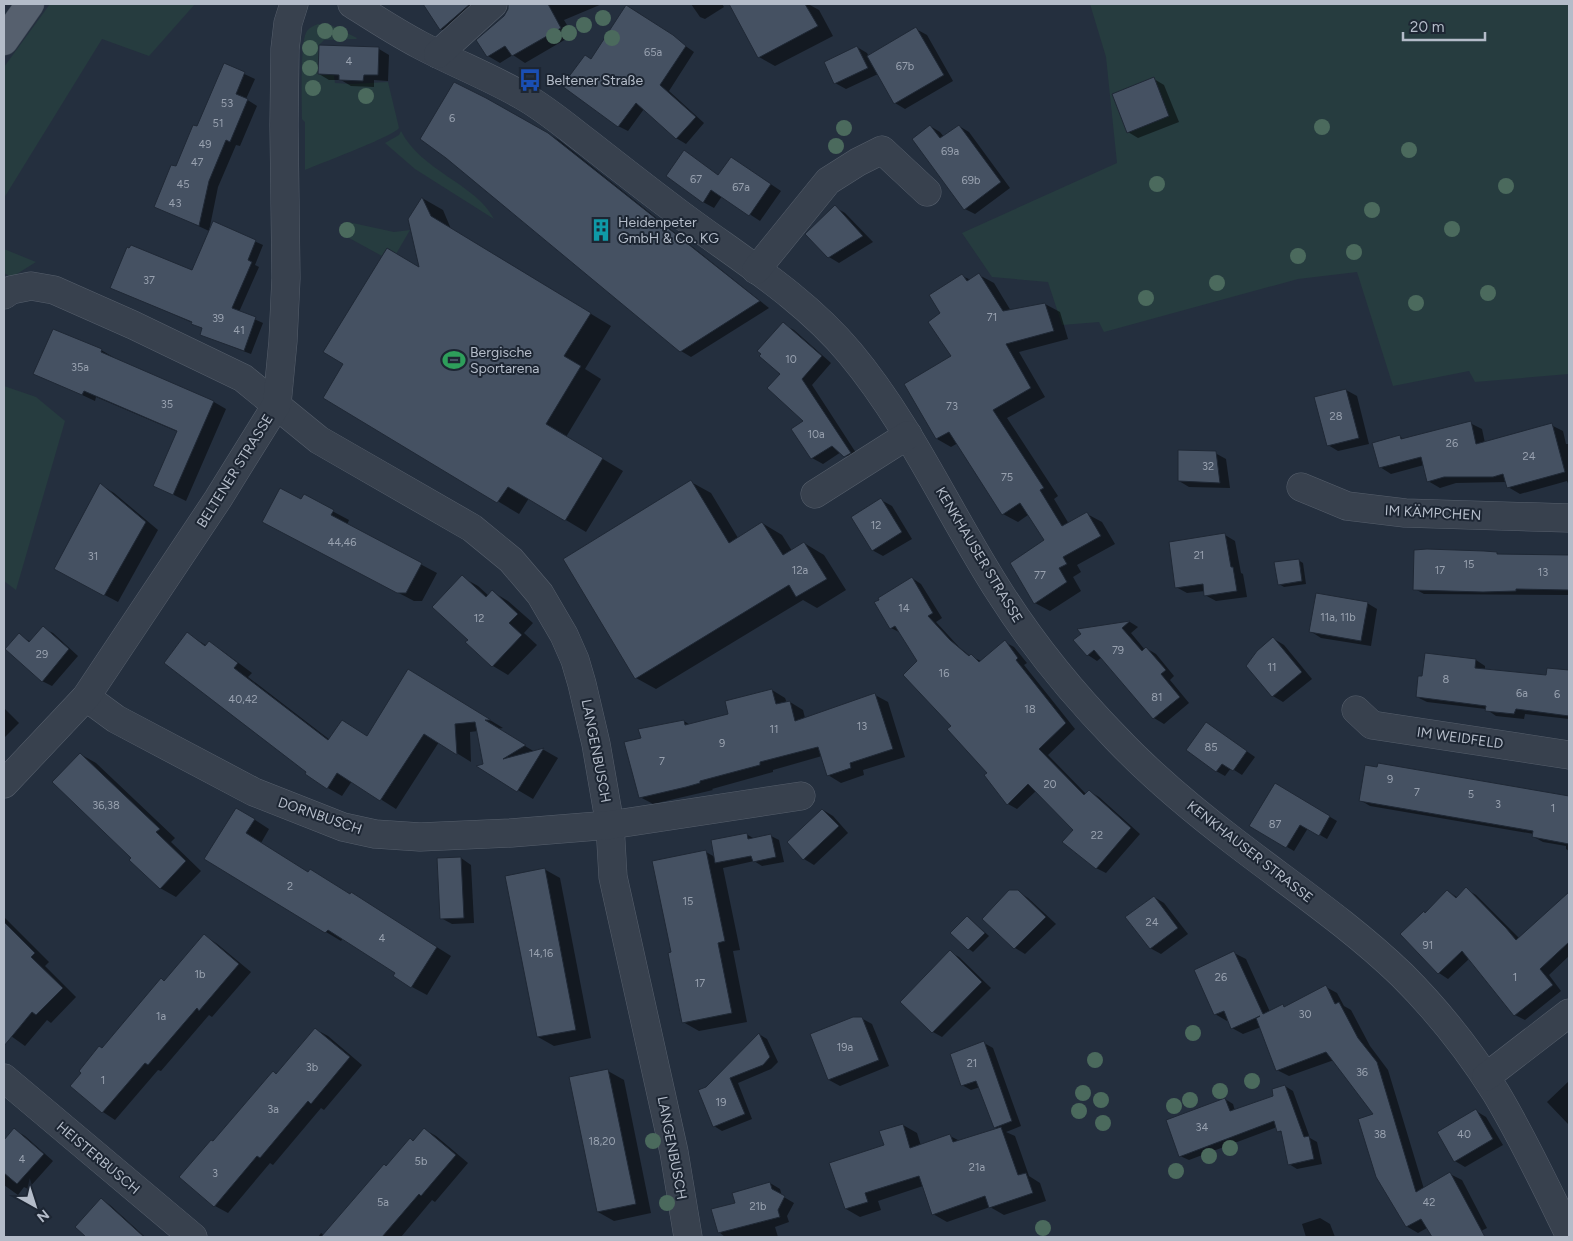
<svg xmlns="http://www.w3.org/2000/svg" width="1573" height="1241" viewBox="0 0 1573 1241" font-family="Figtree,sans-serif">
  <rect width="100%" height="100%" fill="#242f3e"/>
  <g fill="#263c3f">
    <path d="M50,4h145l-46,52 -47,-17 -98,159v-131z"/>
    <path d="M1090,4h479v370l-94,8 -6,-11 -76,15 -36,-114 -59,7 -194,53 -5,-10 -37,3 -14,-43 -56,-5 -30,-44 155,-70 -11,-106z"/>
    <path d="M318,24l15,2 24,12 -1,1 -32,1 -5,5 -1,29 16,1 1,8 15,1 38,-2 11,46c-5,8 -80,36 -94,42v-48l-3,-3c0,-16 -2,-75 4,-86 2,-5 7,-7 12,-9z"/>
    <path d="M401,131c20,40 75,53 93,88l-79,-50 -30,-26 14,-8z"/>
    <path d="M348,222l46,10 16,-2 -14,24 -9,-6 -5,8 -42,-23 -1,-3 4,-6z"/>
    <path d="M4,249l32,13 -24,15 -8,-4z"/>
    <path d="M4,386l32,11 29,24 -49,169 -12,-9z"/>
  </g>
  <g fill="#0007">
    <path d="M424,4h66l-37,32 -12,-7z"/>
    <path d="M509,4h93l-38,16 9,15 -48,28 -12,-8 -13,8 -12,-7 21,-46z"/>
    <path d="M691,4h31l2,3 -19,12 -5,-2z"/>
    <path d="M731,4h77l11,6 14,26 -58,30 -16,-9z"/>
    <path d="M636,11l58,41 -25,39 35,32 -18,21 -10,-6 -32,-29 -16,22 -10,-5 -26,-66z"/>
    <path d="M916,29l11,6 26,46 -48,28 -10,-6 -17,-29 -32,15 -11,-6 -10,-21 32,-15 10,6 2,4z"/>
    <path d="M379,49l10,6 -1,26 -14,-1v7l-23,-1 -10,-6h-12l-10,-6z"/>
    <path d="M225,65l30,14 -9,20 11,7 -17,40 -4,-1 -18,42 -9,44 -53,-25 42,-78z"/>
    <path d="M1154,79l10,6 15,37 -41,16 -10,-6z"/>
    <path d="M486,99l73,41 210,168 -78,49 -10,-6z"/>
    <path d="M930,126l10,6 4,5 15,-11 10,6 41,56 -35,26 -10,-5z"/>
    <path d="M694,158l25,18 13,-18 49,33 -21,30 -38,-25 -8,12 -11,-6z"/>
    <path d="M422,198l21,12 8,19 160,97 -26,43 16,10 -35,58 57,34 -37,61 -57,-34 -10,16 -194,-116 95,-129z"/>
    <path d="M835,207l10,6 28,29 -34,21 -10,-6z"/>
    <path d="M214,223l49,22 -8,20 4,2 -20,45 24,11 -12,31 -42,-16 -8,-4 2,-5 -10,-6 -74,-32 74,-19z"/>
    <path d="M979,275l15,8 17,28 34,-7 15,8 8,27 -49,13 26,45 -38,21 51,78 -4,3 15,25 18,-10 15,8 13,22 -38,21 4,7 -8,5 8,14 -31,20 -15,-8 11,-62 -18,-26 -10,7 -15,-8 -45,-71 -7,4 -14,-8 16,-82 -11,-44 20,-37 9,4z"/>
    <path d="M783,324l11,6 37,33 -19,22 48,74 -4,3 -15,-10 -18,12 -11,-6 -19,-29 13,-8 -24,-47z"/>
    <path d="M101,350l12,7v2l101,43 12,7 -40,92 -32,-16 24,-53 -82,-35 -1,4 -60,-28z"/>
    <path d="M1346,390l11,6 12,48 -31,7 -10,-6z"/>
    <path d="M1470,423l12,6 3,14 66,-18 12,6 3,13h3v42l-2,-5 -47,13 -12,-7 -1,-5 -51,1 -16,5 -12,-7 -4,-16 -33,9 -11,-7 20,-30 5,2z"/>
    <path d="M1215,453l11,6 4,29 -41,-1 -10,-6z"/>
    <path d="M691,482l20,11 27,45 24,-15 20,12 10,16 12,-8 20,12 22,35 -29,18 -14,-8 -147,89 -20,-11z"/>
    <path d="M101,485l13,8 44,37 -40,72 -49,-26z"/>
    <path d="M304,496l45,24 -2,5 90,48 -15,28h-8l-135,-71z"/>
    <path d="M881,500l11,6 20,33 -29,17 -11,-6z"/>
    <path d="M1225,535l10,6 6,32 2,1 4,23 -31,4 -11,-6v-4l-18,2 -11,-6z"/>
    <path d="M1496,553l3,2 64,1v-1h6v40l-145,-1 -9,-5z"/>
    <path d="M1298,560l5,3 3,21 -22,3 -5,-3z"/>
    <path d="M462,577l16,9 11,10 4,-4 15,9 25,22 -9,10 13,12 -29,30 -15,-9 -26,-24 2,-3z"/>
    <path d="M912,578l9,6 21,34 -6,4 23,25 11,9 11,5 24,-19 9,5 13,16 -3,2 51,64 -27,26 38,39 3,-3 10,6 41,37 -34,39 -10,-5 -22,-38 -38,-39 -19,18 -9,-5 -19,-31 -36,-47 -34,-65 -18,-28 -10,-5z"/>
    <path d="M1367,603l10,6 -6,37 -50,-8 -11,-7z"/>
    <path d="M1130,622l8,5 -7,6 14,17 1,-2 10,6 18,22 -4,4 19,23 -25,21 -10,-6 -52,-61 -5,4 -9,-6 -6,-21 -3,-4z"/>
    <path d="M43,628l10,5 25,23 -26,30 -10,-5 -23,-46 12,7z"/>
    <path d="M188,634l19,12 2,-3 15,9 28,21 -4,4 82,63 38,-3 55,-58 80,49 -6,1 38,23 9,-2 14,8 -25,41 -54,-32 6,-2 -7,-34 -8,1 1,30 -32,-20 -43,67 -44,-28 -10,15 -14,-8 -20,-16z"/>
    <path d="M1274,639l10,6 28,34 -29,23 -10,-6z"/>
    <path d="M1476,660l9,6v4l62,6 1,-7 21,3v47l-44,-5 -1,5 -28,-3 -10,-7 -59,-7 -10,-5z"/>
    <path d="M772,690l13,8 2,5 3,-1 13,8 2,8 70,-23 13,7 17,55 -42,13 1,5 -23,8 -13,-8 -6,-19 -49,14v2l-61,17 1,1 -60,14 -13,-7 2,-58 42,-18 6,4 40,-10z"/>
    <path d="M4,708l15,15 -15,15z"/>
    <path d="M1206,723l49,34 -13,18 -11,-7 -6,8 -9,-5z"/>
    <path d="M80,754l16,9 79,75 -4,4 30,29 -25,26 -16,-9 -27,-30z"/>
    <path d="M1379,764l190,34v53l-3,-2v-3l-23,-4 -9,-5v-3l-164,-28 -10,-6z"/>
    <path d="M1275,785l62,36 -10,18 -19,-11 -14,23 -43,-25z"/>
    <path d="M823,810l10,6 15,17 -34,32 -10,-6z"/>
    <path d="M252,818l17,11 -8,14 47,30 59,30 84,53 -24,39 -15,-8 -15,-15 -54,-34 -2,3 -15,-9 -120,-74z"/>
    <path d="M746,834l9,5 16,-3 8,4 5,22 -22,4 -8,-5 -31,7 17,82 -7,1 14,71 -48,9 -16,-9 23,-170 9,5z"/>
    <path d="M461,858l10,7 3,58 -22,1 -11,-6z"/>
    <path d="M544,869l16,9 31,160 -37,8 -16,-9z"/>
    <path d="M1466,889l10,6 44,44 49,-46v63l-20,19 12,16 -36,29 -10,-5 -45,-57 -22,21 -9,-6 9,-82 10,7z"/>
    <path d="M1017,891l11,7 28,26 -31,30 -10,-6 -31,-29z"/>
    <path d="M1154,897l10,6 24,31 -27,20 -11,-6z"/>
    <path d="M4,917l45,45 -4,4 31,31 -25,26 -4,-3 -22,26 -21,-15z"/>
    <path d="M968,917l21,19 -16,16 -4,-3z"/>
    <path d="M204,936l12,7 35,29 -39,45 -3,-2 -48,56 -3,-1 -43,50 -12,-8 -31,-26z"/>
    <path d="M950,952l9,5 32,31 -49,49 -9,-5 -31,-30z"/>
    <path d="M1234,953l12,6 24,53 13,-6 3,2 40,-21 11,6 7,13 7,4 19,36 18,24 36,119 26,-15 12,6 25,48 -18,9h-36l-6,-9 -9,5 -12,-7 -31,-111 -41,-55 -45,16 -12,-6 -16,-43 -18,7 -11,-6 -3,-8 -2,1 -12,-7z"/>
    <path d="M861,1018l11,6 17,42 -49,20 -11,-6 -18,-45z"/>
    <path d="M315,1029l13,7 34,29 -38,45 -3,-2 -48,57 -3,-2 -42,50 -13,-7 -34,-29 95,-102z"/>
    <path d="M759,1034l8,5 11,23 -7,7 -33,14 14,36 -30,12 -8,-5 -8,-38z"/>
    <path d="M984,1043l9,5 28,78 -15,6 9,4 14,40 11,7 6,18 -42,14 -14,-8 -43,15 -14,-8 -10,-28 -45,15 3,9 -21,7 -14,-8 39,-63 18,-21 14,8 4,13 29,-10 10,5 38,-12 -3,-2 -15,-40 -9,3 -9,-5z"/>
    <path d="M608,1071l16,9 27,133 -37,8 -16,-9z"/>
    <path d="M1569,1081v44l-22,-23z"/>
    <path d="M1285,1086l8,5 17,47 7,4 5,22 -25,5 -8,-5 -6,-31 -5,-2 -1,-4 -88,33 -9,-4 45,-57 8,5 2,7 40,-15z"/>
    <path d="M1476,1111l10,6 17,28 -38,22 -10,-6z"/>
    <path d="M424,1129l12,7 32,27 -33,39 -3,-2 -31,37h-83l3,-4 3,2z"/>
    <path d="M15,1130l10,6 28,25 -25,28 -4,-2 -6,8 -14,-10v-43z"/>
    <path d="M770,1183l10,6 2,7 12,7 -7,13 2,6 -14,5 3,10h-53l-6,-5 17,-29z"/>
    <path d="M101,1199l9,6 34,31 -1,1h-54l-12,-10z"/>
    <path d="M1320,1218l10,6 5,13h-29l-4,-13z"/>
  </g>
  <g fill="#455162" stroke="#1f2835">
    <path d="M423,4h47l-30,26z"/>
    <path d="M508,4h40l13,24 -49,28 -7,-10 -18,11 -11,-17 28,-24 4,-7z"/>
    <path d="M729,4h76l13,22 -60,32z"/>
    <path d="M626,5l47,30 13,11 -26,39 36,32 -20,22 -40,-36 -18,24 -56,-41 23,-31 6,4z"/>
    <path d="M916,27l28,48 -50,29 -27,-48z"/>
    <path d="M319,45l60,2 -1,28h-14l-1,6 -24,-1v-5l-21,-1z"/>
    <path d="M857,46l11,22 -34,16 -10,-22z"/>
    <path d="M224,63l21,9 -9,22 12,5 -18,43 -4,-2 -17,41 -10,45 -45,-19 17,-42 5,1 17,-41 4,1z"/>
    <path d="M1154,77l15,39 -42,17 -15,-39z"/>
    <path d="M454,82l32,16 62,35 212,168 -80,51 -234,-194 -26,-19z"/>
    <path d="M930,125l10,13 19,-13 42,57 -37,28 -52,-71z"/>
    <path d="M684,150l34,25 13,-18 40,27 -22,32 -38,-26 -8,13 -37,-27z"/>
    <path d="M422,197l9,19 160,97 -27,43 17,10 -35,58 57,34 -38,63 -57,-34 -11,16 -174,-105 20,-34 -20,-12 64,-104 32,19 -11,-48z"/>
    <path d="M835,205l28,31 -35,22 -23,-24z"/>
    <path d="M213,221l43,19 -8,20 4,2 -20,46 24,9 -12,34 -44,-16 2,-7 -11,-4 1,-2 -82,-34 17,-41 2,1 2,-3 61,25z"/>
    <path d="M979,273l24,38 42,-8 9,28 -48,13 25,44 -38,22 51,78 -4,2 22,36 25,-14 14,24 -38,21 4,7 -8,4 8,14 -33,22 -24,-41 34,-23 -24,-37 -18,12 -53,-83 -13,7 -32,-55 47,-28 -23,-34 12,-9 -11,-18 33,-21 5,7z"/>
    <path d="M783,322l39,34 -20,23 49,74 -7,4 -12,-11 -21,13 -20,-30 12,-8 -36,-33 13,-14 -21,-18 2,-2 -4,-3z"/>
    <path d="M53,329l49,20 -1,3 113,49 -41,94 -20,-9 24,-55 -93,-40 -2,4 -49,-21z"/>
    <path d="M1346,389l13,49 -32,8 -13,-49z"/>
    <path d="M1471,421l5,23 76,-21 13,49 -58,16 -4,-14 -10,3h-49l-17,5 -6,-25 -42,11 -7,-25 28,-8 1,4z"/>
    <path d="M1178,450l38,1 4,32 -42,-2z"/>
    <path d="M691,480l38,63 33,-21 21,33 21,-13 23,37 -31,18 -7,-12 -154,94 -72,-120z"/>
    <path d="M100,483l46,39 -42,74 -50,-27z"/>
    <path d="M280,488l21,11 3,-5 30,16 -3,5 91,48 -16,30h-9l-135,-71z"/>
    <path d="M881,498l21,34 -30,19 -21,-34z"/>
    <path d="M1225,533l6,34h2l4,24 -33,5 -1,-12 -28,4 -6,-46z"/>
    <path d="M1427,549l57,2 13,1v2l72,1v35l-53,-1v2l-33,1 -70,-2 1,-40z"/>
    <path d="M1299,559l3,22 -24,4 -4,-23z"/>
    <path d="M462,575l24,22 6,-7 26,24 -9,9 13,12 -30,32 -27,-25 3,-2 -36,-33z"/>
    <path d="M912,577l21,36 -5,3 22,24 19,16 2,-2 8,8 26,-22 13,18 -2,2 50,63 -27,26 45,46 5,-5 42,38 -35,41 -34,-27 11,-12 -45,-46 -21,21 -23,-30 3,-2 -40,-44 4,-3 -48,-51 14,-14 -22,-35 -5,3 -16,-27 5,-2 -1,-2z"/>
    <path d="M1316,593l52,9 -7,39 -52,-9z"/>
    <path d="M1130,621l-8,7 20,23 4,-4 20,23 -5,4 19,23 -27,22 -59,-69 -7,6 -14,-16 8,-6 -4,-5z"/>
    <path d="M43,626l26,23 -27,33 -37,-33 14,-16 10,9z"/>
    <path d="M187,632l18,14 4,-5 29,22 -4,5 94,72 14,-20 25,16 41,-67 83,51h-6l41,25 -23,14 41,-11 -27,44 -41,-26 7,-2 -8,-42 -20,2 2,31 -33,-21 -44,67 -43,-28 -10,16 -22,-15 1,-2 -142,-109z"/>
    <path d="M1273,637l29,35 -30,25 -26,-31 11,-15z"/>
    <path d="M1425,653l51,6 -1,9 71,7 1,-7 22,2v46l-53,-7 -2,5 -29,-3 1,-5 -70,-9 2,-21h4z"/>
    <path d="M772,689l4,15 14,-3 5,20 80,-28 18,56 -43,14 1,5 -24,8 -9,-29 -58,15v3l-60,16v2l-14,4 -47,11 -15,-56 17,-4 -3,-9 46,-9 1,5 43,-11 -3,-13z"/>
    <path d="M1206,722l41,29 -14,20 -11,-7 -6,8 -30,-22z"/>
    <path d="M80,753l80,76 -4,3 30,29 -26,28 -31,-29 2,-2 -79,-76z"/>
    <path d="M1378,763l191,33v48l-37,-7 1,-6 -174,-30 6,-36 12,2z"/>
    <path d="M1275,783l55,33 -11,20 -19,-11 -14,23 -37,-22z"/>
    <path d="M236,808l19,11 -9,14 62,39 2,-3 40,25 1,-2 86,55 -26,41 -18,-12 2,-3 -67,-43 -3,3 -121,-74z"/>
    <path d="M822,809l17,17 -36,34 -16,-18z"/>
    <path d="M747,833l1,6 23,-5 5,23 -23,5 -2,-6 -36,7 -4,-23z"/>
    <path d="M706,850l19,91 -7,2 14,70 -50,10 -14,-70 3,-1 -19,-91z"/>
    <path d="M461,857l3,61 -24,1 -3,-61z"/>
    <path d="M545,868l31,162 -39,7 -32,-161z"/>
    <path d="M1466,887l40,41 10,12 53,-48v50l-29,27 13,16 -39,31 -52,-65 -24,23 -38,-40 24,-23 1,2 22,-23 9,8z"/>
    <path d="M1009,890h9l28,27 -32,32 -32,-30z"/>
    <path d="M1154,896l24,32 -28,21 -25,-32z"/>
    <path d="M967,916l18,17 -17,17 -18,-17z"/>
    <path d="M4,922l31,31 -4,4 32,31 -27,27 -4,-3 -28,34z"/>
    <path d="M204,934l35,30 -40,47 -2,-3 -49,57 -3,-2 -43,50 -32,-27 11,-13 -2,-2 20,-25 3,2 59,-70 3,3z"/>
    <path d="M950,950l32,32 -50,51 -32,-31z"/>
    <path d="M1234,951l29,63 20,-10 1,3 42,-22 9,19 4,-2 19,36 19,24 39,130 34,-20 35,65h-53l-11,-18 -15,8 -30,-50 -18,-58 15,-5 -47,-62 -50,19 -20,-53 4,-2 -29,13 -7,-18 -10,4 -20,-45z"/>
    <path d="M853,1017h9l17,43 -51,20 -18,-46z"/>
    <path d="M315,1028l35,29 -39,47 -3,-3 -48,57 -3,-2 -43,51 -35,-30 32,-37 2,1 60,-70 3,3z"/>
    <path d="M759,1033l11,24 -7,8 -33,13 15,36 -32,13 -15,-37 8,-3z"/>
    <path d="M984,1041l28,80 -18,7 -18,-47 -15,5 -11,-32z"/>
    <path d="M608,1069l28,135 -39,8 -28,-135z"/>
    <path d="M1285,1085l19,52 5,-1 5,23 -26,6 -7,-34 -4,1 -3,-11 -95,36 -13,-37 59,-22 5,13 43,-15 -1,-7z"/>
    <path d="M1476,1109l17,30 -39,23 -17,-30z"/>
    <path d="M903,1124l7,24 40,-14 3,8 48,-15 17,48 8,-2 7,20 -44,15 -4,-12 -53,19 -13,-39 -54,17 3,9 -23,7 -16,-46 55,-18 -5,-14z"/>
    <path d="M14,1128l30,26 -27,30 -13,-11v-33z"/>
    <path d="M424,1128l32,27 -35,41 -2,-2 -37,43h-61l63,-73 2,2 24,-28 3,3z"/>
    <path d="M770,1182l2,7 13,7 -7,14 2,7 -62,16 -7,-24 24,-6 -3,-10z"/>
    <path d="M101,1198l43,39h-58l-11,-10z"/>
  </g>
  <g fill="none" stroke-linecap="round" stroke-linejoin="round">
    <defs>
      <g id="minor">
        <path d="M352,4c22,14 45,29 68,41 34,18 70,32 103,51 23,13 44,31 65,47 28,22 56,44 84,65 60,46 129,86 178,145 61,73 99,161 150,240 33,52 73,101 116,145 36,38 78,73 120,105 56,43 115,83 166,132 35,35 67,75 94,118 27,45 50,94 73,141"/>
        <path d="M438,54l55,-50"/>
        <path d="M756,270l72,-89 30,-19 24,-12 45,42"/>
        <path d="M4,295l7,-5 20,-4 23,4 79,35 110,53 76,62 153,88 39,32 29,34 24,41 11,25 7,24 14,60 14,81 3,52 61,275 14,85"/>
        <path d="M1301,487l46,19 58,7 164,5"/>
        <path d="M815,494l93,-59"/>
        <path d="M86,697l30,22 138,73 89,35 32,7 45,3 91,-4 99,-8 191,-29"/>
        <path d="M1356,710l16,15 197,30"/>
        <path d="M4,784l82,-87 132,-198 59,-95 6,-63 3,-63 -2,-153 1,-76 3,-26 6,-19"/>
        <path d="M1486,1077l83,-64"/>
        <path d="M4,1078l189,159"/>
      </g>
      <path id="major" d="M4,41l26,-37"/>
    </defs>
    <use href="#minor" stroke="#565f6c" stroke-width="29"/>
    <use href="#major" stroke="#414a57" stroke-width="29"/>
    <use href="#minor" stroke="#38414e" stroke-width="28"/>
    <use href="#major" stroke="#56606e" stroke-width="28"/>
  </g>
  <g fill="#4b6a5d">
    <circle cx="603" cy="18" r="8"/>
    <circle cx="584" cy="25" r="8"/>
    <circle cx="325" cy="31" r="8"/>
    <circle cx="569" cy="33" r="8"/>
    <circle cx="340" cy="34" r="8"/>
    <circle cx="554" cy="36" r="8"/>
    <circle cx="612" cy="38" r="8"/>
    <circle cx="310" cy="48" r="8"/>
    <circle cx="310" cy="68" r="8"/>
    <circle cx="313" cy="88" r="8"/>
    <circle cx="366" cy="96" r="8"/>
    <circle cx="1322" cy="127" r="8"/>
    <circle cx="844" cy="128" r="8"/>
    <circle cx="836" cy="146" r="8"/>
    <circle cx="1409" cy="150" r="8"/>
    <circle cx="1157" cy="184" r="8"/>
    <circle cx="1506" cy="186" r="8"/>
    <circle cx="1372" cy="210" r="8"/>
    <circle cx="1452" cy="229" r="8"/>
    <circle cx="347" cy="230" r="8"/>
    <circle cx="1354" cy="252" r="8"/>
    <circle cx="1298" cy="256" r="8"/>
    <circle cx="1217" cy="283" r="8"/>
    <circle cx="1488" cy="293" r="8"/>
    <circle cx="1146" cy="298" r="8"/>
    <circle cx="1416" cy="303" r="8"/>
    <circle cx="1193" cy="1033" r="8"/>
    <circle cx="1095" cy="1060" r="8"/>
    <circle cx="1252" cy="1081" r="8"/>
    <circle cx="1220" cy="1091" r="8"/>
    <circle cx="1083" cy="1093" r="8"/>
    <circle cx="1101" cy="1100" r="8"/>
    <circle cx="1190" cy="1100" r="8"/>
    <circle cx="1174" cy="1106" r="8"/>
    <circle cx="1079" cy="1111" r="8"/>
    <circle cx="1103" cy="1123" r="8"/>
    <circle cx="653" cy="1141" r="8"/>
    <circle cx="1230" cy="1148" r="8"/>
    <circle cx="1209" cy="1156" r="8"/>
    <circle cx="1176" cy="1171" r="8"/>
    <circle cx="667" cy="1203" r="8"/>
    <circle cx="1043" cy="1228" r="8"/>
  </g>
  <defs>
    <symbol id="bus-bare" viewBox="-9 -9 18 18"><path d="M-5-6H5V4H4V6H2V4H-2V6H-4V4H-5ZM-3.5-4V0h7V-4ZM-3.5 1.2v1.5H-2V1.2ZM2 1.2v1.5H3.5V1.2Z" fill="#1a4fb4" stroke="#1d2633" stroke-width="2.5" paint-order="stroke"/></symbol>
    <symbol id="building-bare" viewBox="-9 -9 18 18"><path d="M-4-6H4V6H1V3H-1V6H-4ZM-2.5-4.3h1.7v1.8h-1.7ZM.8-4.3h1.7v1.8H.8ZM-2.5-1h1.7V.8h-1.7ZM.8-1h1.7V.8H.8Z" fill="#0f9aa8" stroke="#1d2633" stroke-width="2.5" paint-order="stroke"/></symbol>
    <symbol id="stadium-bare" viewBox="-9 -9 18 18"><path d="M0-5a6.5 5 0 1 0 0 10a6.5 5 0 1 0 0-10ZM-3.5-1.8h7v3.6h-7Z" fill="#2e9e5b" stroke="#1d2633" stroke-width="2.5" paint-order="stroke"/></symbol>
  </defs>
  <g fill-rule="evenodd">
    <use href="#bus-bare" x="514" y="64" width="32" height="32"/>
    <use href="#building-bare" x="585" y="214" width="32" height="32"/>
    <use href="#stadium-bare" x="438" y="344" width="32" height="32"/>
  </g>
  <g text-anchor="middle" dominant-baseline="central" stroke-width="4" stroke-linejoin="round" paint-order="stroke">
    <g font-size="11" fill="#98a1af">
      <text x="653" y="52">65a</text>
      <text x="349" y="61">4</text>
      <text x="905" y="66">67b</text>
      <text x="227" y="103">53</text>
      <text x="452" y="118">6</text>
      <text x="218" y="123">51</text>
      <text x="205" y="144">49</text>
      <text x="950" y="151">69a</text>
      <text x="197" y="162">47</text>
      <text x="696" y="179">67</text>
      <text x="971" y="180">69b</text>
      <text x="183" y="184">45</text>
      <text x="741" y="187">67a</text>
      <text x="175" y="203">43</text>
      <text x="149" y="280">37</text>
      <text x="992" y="317">71</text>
      <text x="218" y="318">39</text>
      <text x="239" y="330">41</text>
      <text x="791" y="359">10</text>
      <text x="80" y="367">35a</text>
      <text x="167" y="404">35</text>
      <text x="952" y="406">73</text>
      <text x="1336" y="416">28</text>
      <text x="816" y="434">10a</text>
      <text x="1452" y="443">26</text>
      <text x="1529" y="456">24</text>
      <text x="1208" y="466">32</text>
      <text x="1007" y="477">75</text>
      <text x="876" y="525">12</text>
      <text x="342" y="542">44,46</text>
      <text x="1199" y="555">21</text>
      <text x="93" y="556">31</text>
      <text x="1469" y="564">15</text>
      <text x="800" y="570">12a</text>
      <text x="1440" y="570">17</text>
      <text x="1543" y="572">13</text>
      <text x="1040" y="575">77</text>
      <text x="904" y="608">14</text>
      <text x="1338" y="617">11a, 11b</text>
      <text x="479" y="618">12</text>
      <text x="1118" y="650">79</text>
      <text x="42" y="654">29</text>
      <text x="1272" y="667">11</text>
      <text x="944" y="673">16</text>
      <text x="1446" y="679">8</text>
      <text x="1522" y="693">6a</text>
      <text x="1557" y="694">6</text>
      <text x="1157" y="697">81</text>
      <text x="243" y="699">40,42</text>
      <text x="1030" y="709">18</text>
      <text x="862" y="726">13</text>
      <text x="774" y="729">11</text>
      <text x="722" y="743">9</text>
      <text x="1211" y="747">85</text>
      <text x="662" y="761">7</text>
      <text x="1390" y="779">9</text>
      <text x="1050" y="784">20</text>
      <text x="1417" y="792">7</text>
      <text x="1471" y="794">5</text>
      <text x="1498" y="804">3</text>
      <text x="106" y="805">36,38</text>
      <text x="1553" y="808">1</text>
      <text x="1275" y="824">87</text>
      <text x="1097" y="835">22</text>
      <text x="290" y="886">2</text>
      <text x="688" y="901">15</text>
      <text x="1152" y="922">24</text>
      <text x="382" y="938">4</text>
      <text x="1428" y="945">91</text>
      <text x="541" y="953">14,16</text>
      <text x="200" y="974">1b</text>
      <text x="1221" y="977">26</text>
      <text x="1515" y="977">1</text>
      <text x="700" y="983">17</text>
      <text x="1305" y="1014">30</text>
      <text x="161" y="1016">1a</text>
      <text x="845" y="1047">19a</text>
      <text x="972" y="1063">21</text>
      <text x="312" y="1067">3b</text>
      <text x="1362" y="1072">36</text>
      <text x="103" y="1080">1</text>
      <text x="721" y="1102">19</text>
      <text x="273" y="1109">3a</text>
      <text x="1202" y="1127">34</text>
      <text x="1380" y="1134">38</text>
      <text x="1464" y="1134">40</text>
      <text x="602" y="1141">18,20</text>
      <text x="22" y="1159">4</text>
      <text x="421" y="1161">5b</text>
      <text x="977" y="1167">21a</text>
      <text x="215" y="1173">3</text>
      <text x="383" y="1202">5a</text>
      <text x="1429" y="1202">42</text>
      <text x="758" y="1206">21b</text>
    </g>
    <g font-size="14" fill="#b4bcc9" stroke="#1d2633" text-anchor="start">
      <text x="546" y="80">Beltener Straße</text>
      <text x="618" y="222">Heidenpeter<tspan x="618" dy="16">GmbH &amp; Co. KG</tspan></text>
      <text x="470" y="352">Bergische<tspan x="470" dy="16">Sportarena</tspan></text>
    </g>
    <g font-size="14" fill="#b4bcc9" stroke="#1d2633">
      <text transform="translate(235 471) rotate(-58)">BELTENER STRASSE</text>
      <text transform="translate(1433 513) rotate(3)">IM KÄMPCHEN</text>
      <text transform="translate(979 555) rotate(59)">KENKHAUSER STRASSE</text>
      <text transform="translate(1460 738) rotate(8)">IM WEIDFELD</text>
      <text transform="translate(596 751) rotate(79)">LANGENBUSCH</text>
      <text transform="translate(320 816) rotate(19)">DORNBUSCH</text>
      <text transform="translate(1250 852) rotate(38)">KENKHAUSER STRASSE</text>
      <text transform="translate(672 1148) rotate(79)">LANGENBUSCH</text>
      <text transform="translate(98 1158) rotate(40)">HEISTERBUSCH</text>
    </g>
  </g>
  <rect width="1573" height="1241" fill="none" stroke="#b4bcc9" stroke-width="10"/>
  <g transform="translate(35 1206) rotate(141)" stroke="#1d2633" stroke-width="4" paint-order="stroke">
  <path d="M0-4L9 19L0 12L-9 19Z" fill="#b4bcc9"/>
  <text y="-8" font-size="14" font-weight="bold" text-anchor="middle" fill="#b4bcc9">N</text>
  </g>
  <path d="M1403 32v8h82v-8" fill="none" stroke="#b4bcc9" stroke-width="2.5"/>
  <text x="1410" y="32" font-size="15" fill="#b4bcc9" stroke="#1d2633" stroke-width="4" paint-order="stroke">20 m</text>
</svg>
